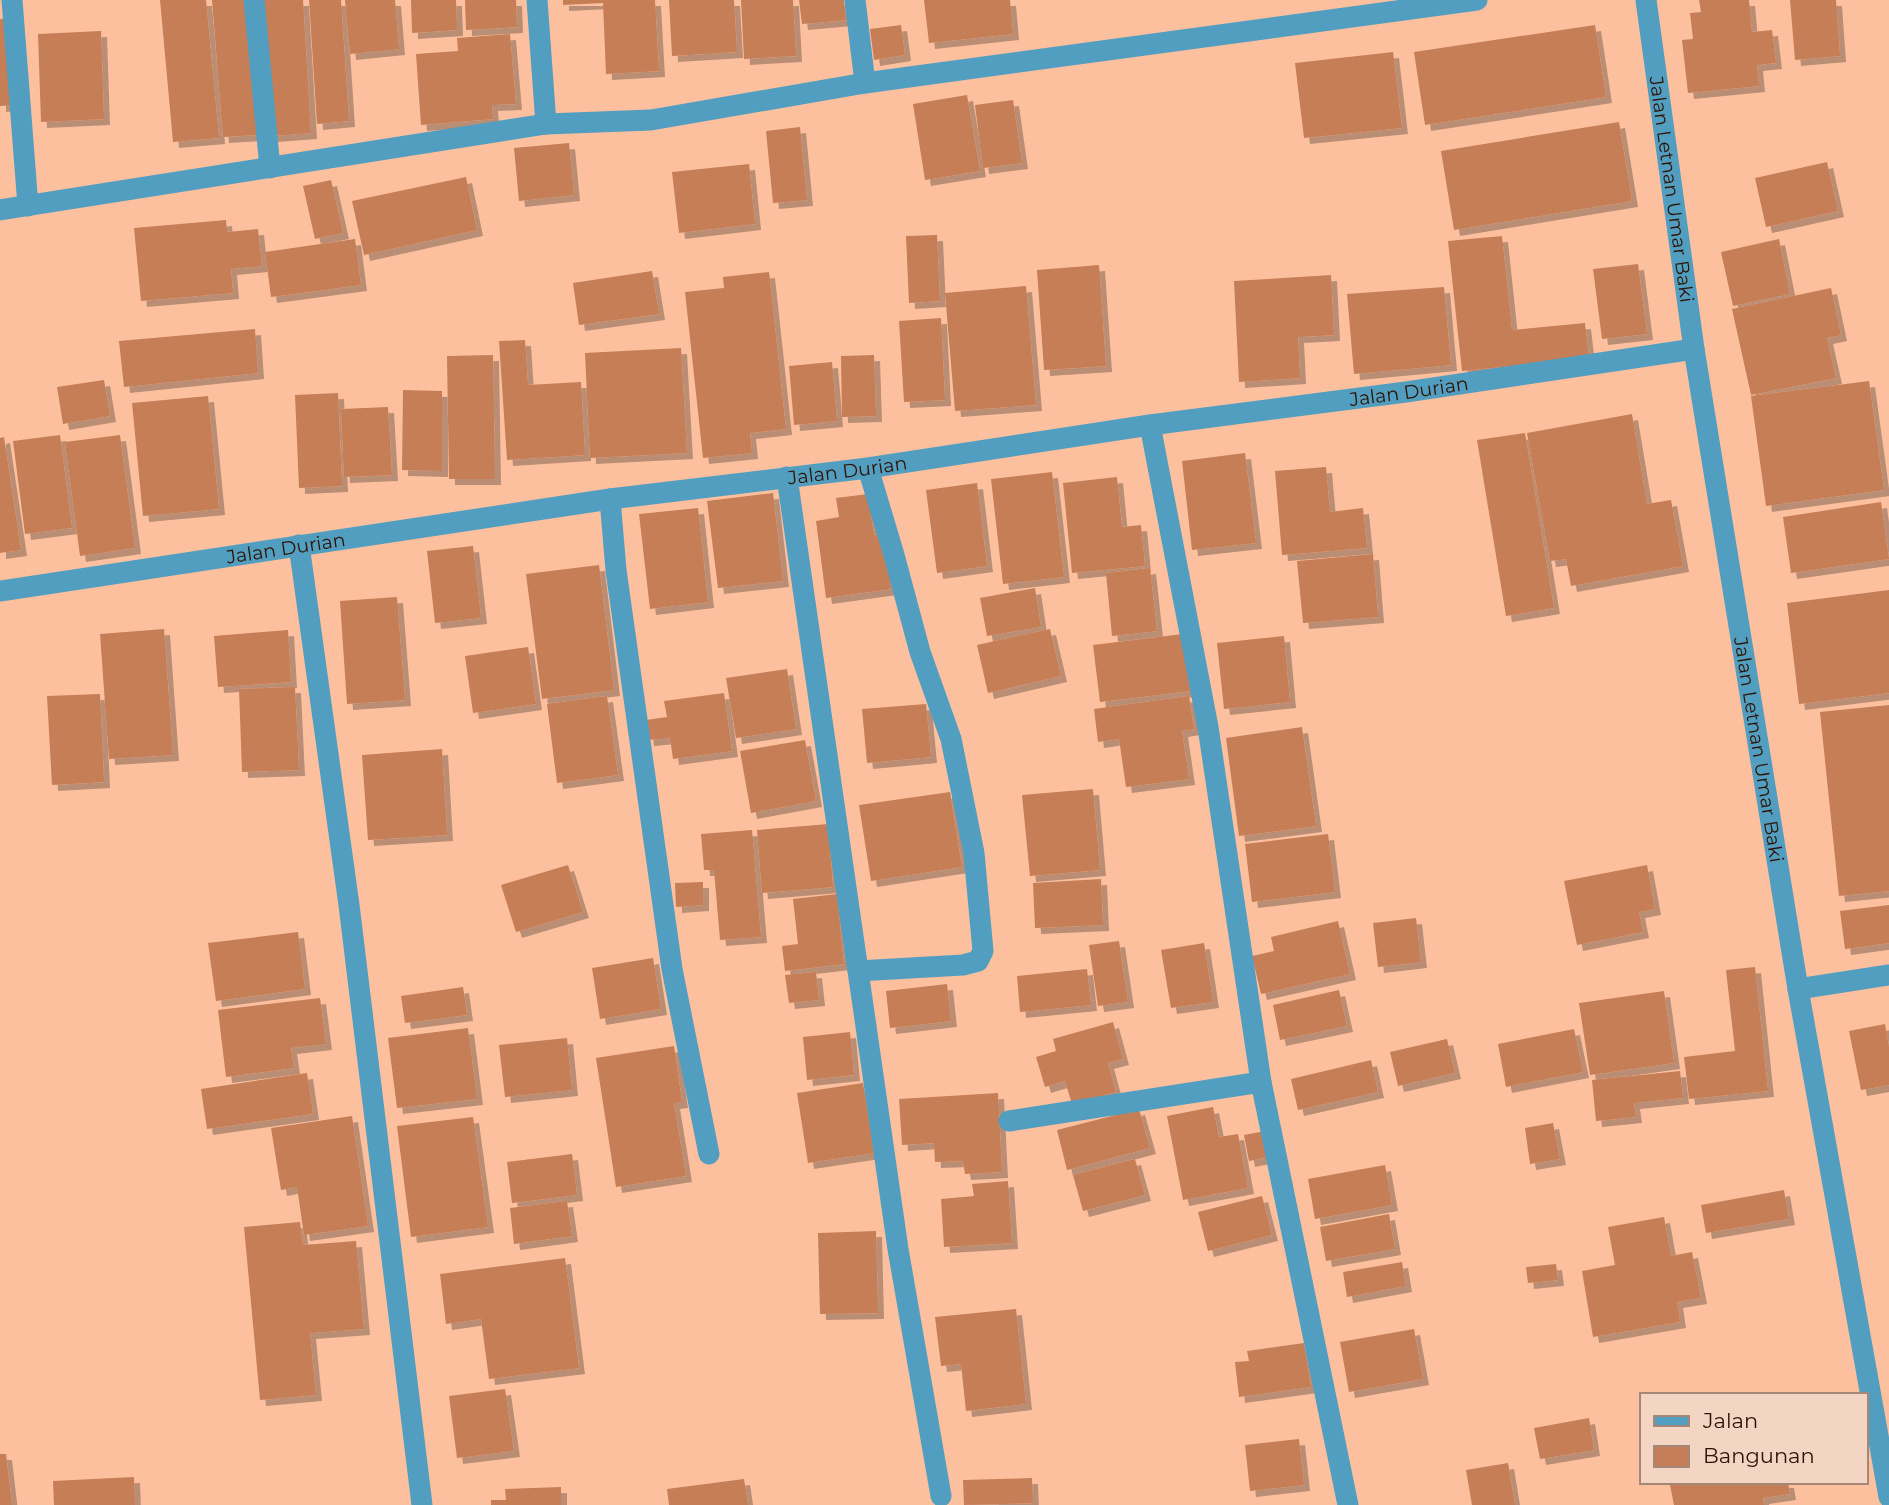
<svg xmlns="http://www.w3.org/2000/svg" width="1889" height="1505" viewBox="0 0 1889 1505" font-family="Montserrat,sans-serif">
  <defs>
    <filter id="shadow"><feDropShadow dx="6" dy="6" stdDeviation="0" flood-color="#0004"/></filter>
  </defs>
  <rect width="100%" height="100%" fill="#fdc09f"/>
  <g fill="#c57e57" filter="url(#shadow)">
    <path d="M160,0h46l13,138 -46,4z"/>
    <path d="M212,0h35l11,135 -35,2z"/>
    <path d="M263,0h40l8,133 -40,3z"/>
    <path d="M309,0h32l8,121 -32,3z"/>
    <path d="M345,0h50l4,49 -49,5z"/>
    <path d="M411,0h45l1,30 -45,3z"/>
    <path d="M465,0h51l1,27 -51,3z"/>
    <path d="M563,0h92l4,71 -53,3 -3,-71 -40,2z"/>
    <path d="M669,0h65l3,52 -65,4z"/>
    <path d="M741,0h52l3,56 -52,3z"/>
    <path d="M799,0h45l2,20 -44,4z"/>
    <path d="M924,0h86l3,34 -84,9z"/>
    <path d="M1699,0h50l3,32 20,-2 4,33 -19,2 2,21 -71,7 -6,-53 11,-1 -3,-26 11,-1z"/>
    <path d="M1790,0h46l4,56 -45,4z"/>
    <path d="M11,18l4,87 -15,1v-87z"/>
    <path d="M901,25l4,30 -31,5 -4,-31z"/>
    <path d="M1595,25l11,72 -181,28 -11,-73z"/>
    <path d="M101,31l3,88 -63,3 -3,-88z"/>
    <path d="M510,34l6,70 -24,1 1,14 -72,6 -5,-71 42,-3 -1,-13z"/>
    <path d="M1393,52l9,76 -98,10 -9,-75z"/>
    <path d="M967,95l13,76 -55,9 -12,-76z"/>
    <path d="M1013,100l9,63 -39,5 -8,-63z"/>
    <path d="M1619,122l13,79 -178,29 -13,-79z"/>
    <path d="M800,127l7,73 -34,3 -7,-72z"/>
    <path d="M569,143l5,52 -55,6 -5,-53z"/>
    <path d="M1827,162l11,49 -72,16 -11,-49z"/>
    <path d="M749,164l6,60 -76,9 -7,-61z"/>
    <path d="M466,177l11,53 -113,25 -12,-54z"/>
    <path d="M331,180l12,53 -28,6 -12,-53z"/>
    <path d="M226,220l1,12 31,-3 4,37 -31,3 2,24 -92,8 -7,-73z"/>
    <path d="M937,235l3,66 -31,2 -3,-67z"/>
    <path d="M1502,236l10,94 73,-7 4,35 -127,13 -14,-130z"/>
    <path d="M355,239l6,46 -90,12 -6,-45z"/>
    <path d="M1779,239l11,55 -57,12 -12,-54z"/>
    <path d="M1638,264l9,70 -45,5 -9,-70z"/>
    <path d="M1099,265l7,101 -62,4 -7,-100z"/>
    <path d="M652,271l7,43 -80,11 -6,-42z"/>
    <path d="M769,272l17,157 -36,4 2,20 -49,5 -18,-166 39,-4 -1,-11z"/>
    <path d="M1331,275l3,60 -36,2 2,41 -61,4 -5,-101z"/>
    <path d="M1026,286l10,119 -81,6 -10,-118z"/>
    <path d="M1444,287l7,78 -97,9 -7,-80z"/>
    <path d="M1831,288l10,47 -14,3 9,40 -85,17 -19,-86z"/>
    <path d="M941,318l4,82 -41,2 -5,-81z"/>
    <path d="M255,329l3,44 -134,14 -5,-46z"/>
    <path d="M525,340l3,45 53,-3 4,73 -78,5 -8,-119z"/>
    <path d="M681,348l6,105 -97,5 -5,-105z"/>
    <path d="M493,355l2,124h-46l-2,-123z"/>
    <path d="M874,355l2,61 -34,1 -1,-61z"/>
    <path d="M832,362l5,59 -43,4 -5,-59z"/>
    <path d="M104,380l6,36 -47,8 -6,-37z"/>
    <path d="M1869,381l15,109 -118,16 -15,-110z"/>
    <path d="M403,390l39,1v80l-40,-1z"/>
    <path d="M338,393l4,93 -43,2 -4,-93z"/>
    <path d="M208,396l11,113 -76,7 -11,-113z"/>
    <path d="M388,407l4,68 -48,2 -3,-68z"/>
    <path d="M1632,414l15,90 24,-4 12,66 -112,20 -5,-27 -16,2 -23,-128z"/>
    <path d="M1525,433l29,175 -48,8 -29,-176z"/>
    <path d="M60,435l12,93 -47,6 -12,-93z"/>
    <path d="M120,435l15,113 -55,8 -15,-114z"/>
    <path d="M4,437l17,113 -21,3v-115z"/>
    <path d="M1245,453l11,90 -64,7 -10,-89z"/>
    <path d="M1326,467l4,45 33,-4 4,40 -85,7 -7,-84z"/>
    <path d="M1052,472l12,105 -61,7 -12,-105z"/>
    <path d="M1117,477l5,50 19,-2 4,41 -73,7 -9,-90z"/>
    <path d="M977,483l10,83 -50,7 -11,-83z"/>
    <path d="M773,493l10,88 -65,7 -11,-87z"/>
    <path d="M868,494l6,41 11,-1 6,55 -65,9 -10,-77 23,-4 -3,-19z"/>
    <path d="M1881,502l8,57 -98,14 -8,-56z"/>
    <path d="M698,508l10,94 -58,7 -11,-95z"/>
    <path d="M473,546l8,72 -46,5 -8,-72z"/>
    <path d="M1373,554l5,63 -75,6 -6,-62z"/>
    <path d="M599,565l15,125 -72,9 -16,-125z"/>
    <path d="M1150,568l7,63 -45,5 -6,-63z"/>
    <path d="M1035,588l6,39 -54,9 -7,-38z"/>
    <path d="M1889,590v103l-90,11 -12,-101z"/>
    <path d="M397,597l8,103 -58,4 -7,-103z"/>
    <path d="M164,629l9,126 -64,4 -9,-125z"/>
    <path d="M1050,629l11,47 -73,17 -11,-48z"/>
    <path d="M288,630l3,52 -73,5 -4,-51z"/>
    <path d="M1183,634l7,57 -90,11 -7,-57z"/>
    <path d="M1284,636l6,66 -66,7 -7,-66z"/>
    <path d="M528,647l8,57 -63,9 -8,-57z"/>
    <path d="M787,669l9,60 -60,9 -10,-60z"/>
    <path d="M295,687l4,83 -57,2 -3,-83z"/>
    <path d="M724,693l8,58 -59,8 -3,-21 -22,2 -2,-20 21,-3 -3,-16z"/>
    <path d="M100,694l4,88 -52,3 -5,-89z"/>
    <path d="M607,696l11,79 -61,8 -10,-79z"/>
    <path d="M1189,696l5,33 -12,2 7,48 -63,8 -7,-48 -21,3 -4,-33z"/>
    <path d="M926,704l5,53 -64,6 -5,-54z"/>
    <path d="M1889,705v186l-50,5 -19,-184z"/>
    <path d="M1302,727l14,99 -77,10 -13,-98z"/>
    <path d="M805,740l11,61 -65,12 -11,-62z"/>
    <path d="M442,749l5,86 -79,5 -6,-85z"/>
    <path d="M1093,789l7,81 -70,6 -8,-81z"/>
    <path d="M950,792l12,75 -91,14 -12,-76z"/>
    <path d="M828,824l5,63 -71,6 -5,-63z"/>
    <path d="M752,830l9,107 -41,3 -6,-70h-10l-3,-36z"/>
    <path d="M1328,834l7,58 -83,10 -7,-58z"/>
    <path d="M568,865l15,47 -67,20 -15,-47z"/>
    <path d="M1647,865l8,44 -16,3 4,20 -66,13 -13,-64z"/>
    <path d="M1101,879l2,46 -68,3 -2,-45z"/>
    <path d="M703,882v23l-27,2 -1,-24z"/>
    <path d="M837,894l7,70 -59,7 -3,-25 16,-2 -5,-45z"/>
    <path d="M1889,905v38l-44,6 -5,-38z"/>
    <path d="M1416,918l5,44 -43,5 -5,-44z"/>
    <path d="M1338,921l12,53 -89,20 -9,-38 22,-5 -3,-14z"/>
    <path d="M298,932l7,57 -89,12 -8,-58z"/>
    <path d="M1119,941l9,61 -30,4 -9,-61z"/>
    <path d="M1204,943l9,59 -42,6 -10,-58z"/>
    <path d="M653,958l8,51 -61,10 -8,-51z"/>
    <path d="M1755,967l13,124 -79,8 -5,-42 51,-6 -9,-81z"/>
    <path d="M1087,969l4,36 -71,7 -3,-36z"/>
    <path d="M816,972l3,28 -30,3 -4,-28z"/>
    <path d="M947,984l4,37 -61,7 -4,-37z"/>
    <path d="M463,987l4,28 -62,8 -4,-27z"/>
    <path d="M1339,990l8,36 -67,14 -7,-35z"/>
    <path d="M1664,991l10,72 -84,12 -11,-72z"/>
    <path d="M320,998l6,46 -35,4 3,20 -68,9 -8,-67z"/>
    <path d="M1113,1022l10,37 -15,4 8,29 -44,12 -7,-23 -20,6 -9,-30 20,-6 -3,-12z"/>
    <path d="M1885,1024l4,23v38l-28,5 -12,-59z"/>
    <path d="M468,1028l9,71 -80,9 -9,-70z"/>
    <path d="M1574,1029l9,43 -77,15 -8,-43z"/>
    <path d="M850,1032l4,43 -47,5 -4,-43z"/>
    <path d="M567,1038l5,52 -67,7 -6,-52z"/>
    <path d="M1447,1039l8,34 -57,13 -8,-34z"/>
    <path d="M674,1046l8,56 -8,1 12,73 -70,11 -20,-129z"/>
    <path d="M1371,1060l7,32 -80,18 -7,-31z"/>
    <path d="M1680,1071l3,27 -49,5 2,14 -40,4 -4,-41z"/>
    <path d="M307,1073l6,41 -106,15 -6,-40z"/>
    <path d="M863,1083l11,70 -66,10 -11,-70z"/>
    <path d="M998,1093l4,79 -37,2 -2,-13 -28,1 -1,-19 -32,2 -3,-46z"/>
    <path d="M1213,1107l6,30 19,-3 10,54 -65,12 -16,-84z"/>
    <path d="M1139,1109l11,39 -83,22 -10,-40z"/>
    <path d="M352,1116l16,110 -64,9 -7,-48 -16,3 -10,-62z"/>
    <path d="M473,1117l15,110 -77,10 -14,-111z"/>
    <path d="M1553,1123l7,36 -30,5 -5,-36z"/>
    <path d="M1265,1131l4,26 -20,4 -5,-26z"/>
    <path d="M572,1154l5,41 -65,8 -5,-41z"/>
    <path d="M1135,1159l10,36 -62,16 -10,-36z"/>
    <path d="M1385,1165l7,40 -77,14 -7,-40z"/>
    <path d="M1008,1181l4,62 -68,4 -3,-48 33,-3 -2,-12z"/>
    <path d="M1784,1190l5,29 -83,14 -5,-28z"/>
    <path d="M1262,1196l10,39 -64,16 -10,-39z"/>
    <path d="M567,1201l5,35 -58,8 -4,-36z"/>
    <path d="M1389,1214l6,35 -69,12 -6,-34z"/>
    <path d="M1664,1217l7,39 21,-4 9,46 -24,4 3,20 -87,15 -11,-66 33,-6 -7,-38z"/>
    <path d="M300,1222l3,23 53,-4 8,88 -54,4 6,62 -56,5 -16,-173z"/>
    <path d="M876,1231l2,82 -58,1 -2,-81z"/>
    <path d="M565,1258l14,110 -90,11 -8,-60 -35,5 -6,-50z"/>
    <path d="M1402,1262l4,24 -59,11 -4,-25z"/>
    <path d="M1556,1264l2,16 -30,3 -2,-16z"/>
    <path d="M1016,1309l10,95 -60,7 -5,-47 -20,2 -6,-49z"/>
    <path d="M1414,1329l9,50 -74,13 -9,-50z"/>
    <path d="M1304,1343l7,44 -72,10 -4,-35 14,-1 -2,-10z"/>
    <path d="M505,1389l9,62 -57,7 -8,-62z"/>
    <path d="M1589,1418l5,32 -54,9 -6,-31z"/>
    <path d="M1299,1439l5,46 -54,6 -5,-46z"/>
    <path d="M0,1454h6l6,51h-12z"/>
    <path d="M1508,1463l7,42h-43l-6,-35z"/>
    <path d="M134,1477l1,28h-81l-1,-24z"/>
    <path d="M1032,1478l1,25 -69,2 -1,-25z"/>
    <path d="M744,1479l4,26h-79l-2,-16z"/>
    <path d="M1688,1482h100l2,12 -27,4 1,7h-90l-4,-20z"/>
    <path d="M561,1487v18h-70v-5h15l-1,-11z"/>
  </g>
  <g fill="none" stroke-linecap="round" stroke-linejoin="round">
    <g stroke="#519ec0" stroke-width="21">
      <path d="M12,0l16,206"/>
      <path d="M254,0l16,168"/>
      <path d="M537,0l9,124"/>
      <path d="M855,0l10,83"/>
      <path id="s1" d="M1646,0l48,349 104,640 91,508"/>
      <path d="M0,210l546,-86 105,-4 214,-37 612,-83"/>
      <path d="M1150,425l58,302 53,355 87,423"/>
      <path d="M787,477l111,772 43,247"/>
      <path d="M610,499l6,71 56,399 37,185"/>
      <path d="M299,545l50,360 73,600"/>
      <path id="s2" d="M0,591l610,-92 258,-31 282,-43 256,-33 288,-43"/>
      <path d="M858,971l105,-6 15,-4 5,-10 -9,-98 -23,-114 -31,-87 -26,-97 -26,-87"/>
      <path d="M1798,989l91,-14"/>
      <path d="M1009,1121l252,-39"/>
    </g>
  </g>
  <g text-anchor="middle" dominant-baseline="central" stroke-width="5" stroke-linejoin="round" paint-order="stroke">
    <g font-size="19" fill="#2f1304" stroke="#f4d5c4">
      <text stroke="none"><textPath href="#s1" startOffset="191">Jalan Letnan Umar Baki</textPath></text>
      <text stroke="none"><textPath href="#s2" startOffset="1423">Jalan Durian</textPath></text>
      <text stroke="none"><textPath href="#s2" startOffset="856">Jalan Durian</textPath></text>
      <text stroke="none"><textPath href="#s2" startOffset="289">Jalan Durian</textPath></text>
      <text stroke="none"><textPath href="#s1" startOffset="758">Jalan Letnan Umar Baki</textPath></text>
    </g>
  </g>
  <rect x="1640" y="1393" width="228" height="91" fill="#f4d5c4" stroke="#a58777" stroke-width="2"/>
  <rect x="1654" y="1416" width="35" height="10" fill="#519ec0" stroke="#a58777" stroke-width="2"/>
  <text x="1703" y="1428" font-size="21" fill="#2f1304">Jalan</text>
  <rect x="1654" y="1446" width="35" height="21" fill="#c57e57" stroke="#a58777" stroke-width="2"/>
  <text x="1703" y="1463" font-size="21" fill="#2f1304">Bangunan</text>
</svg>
